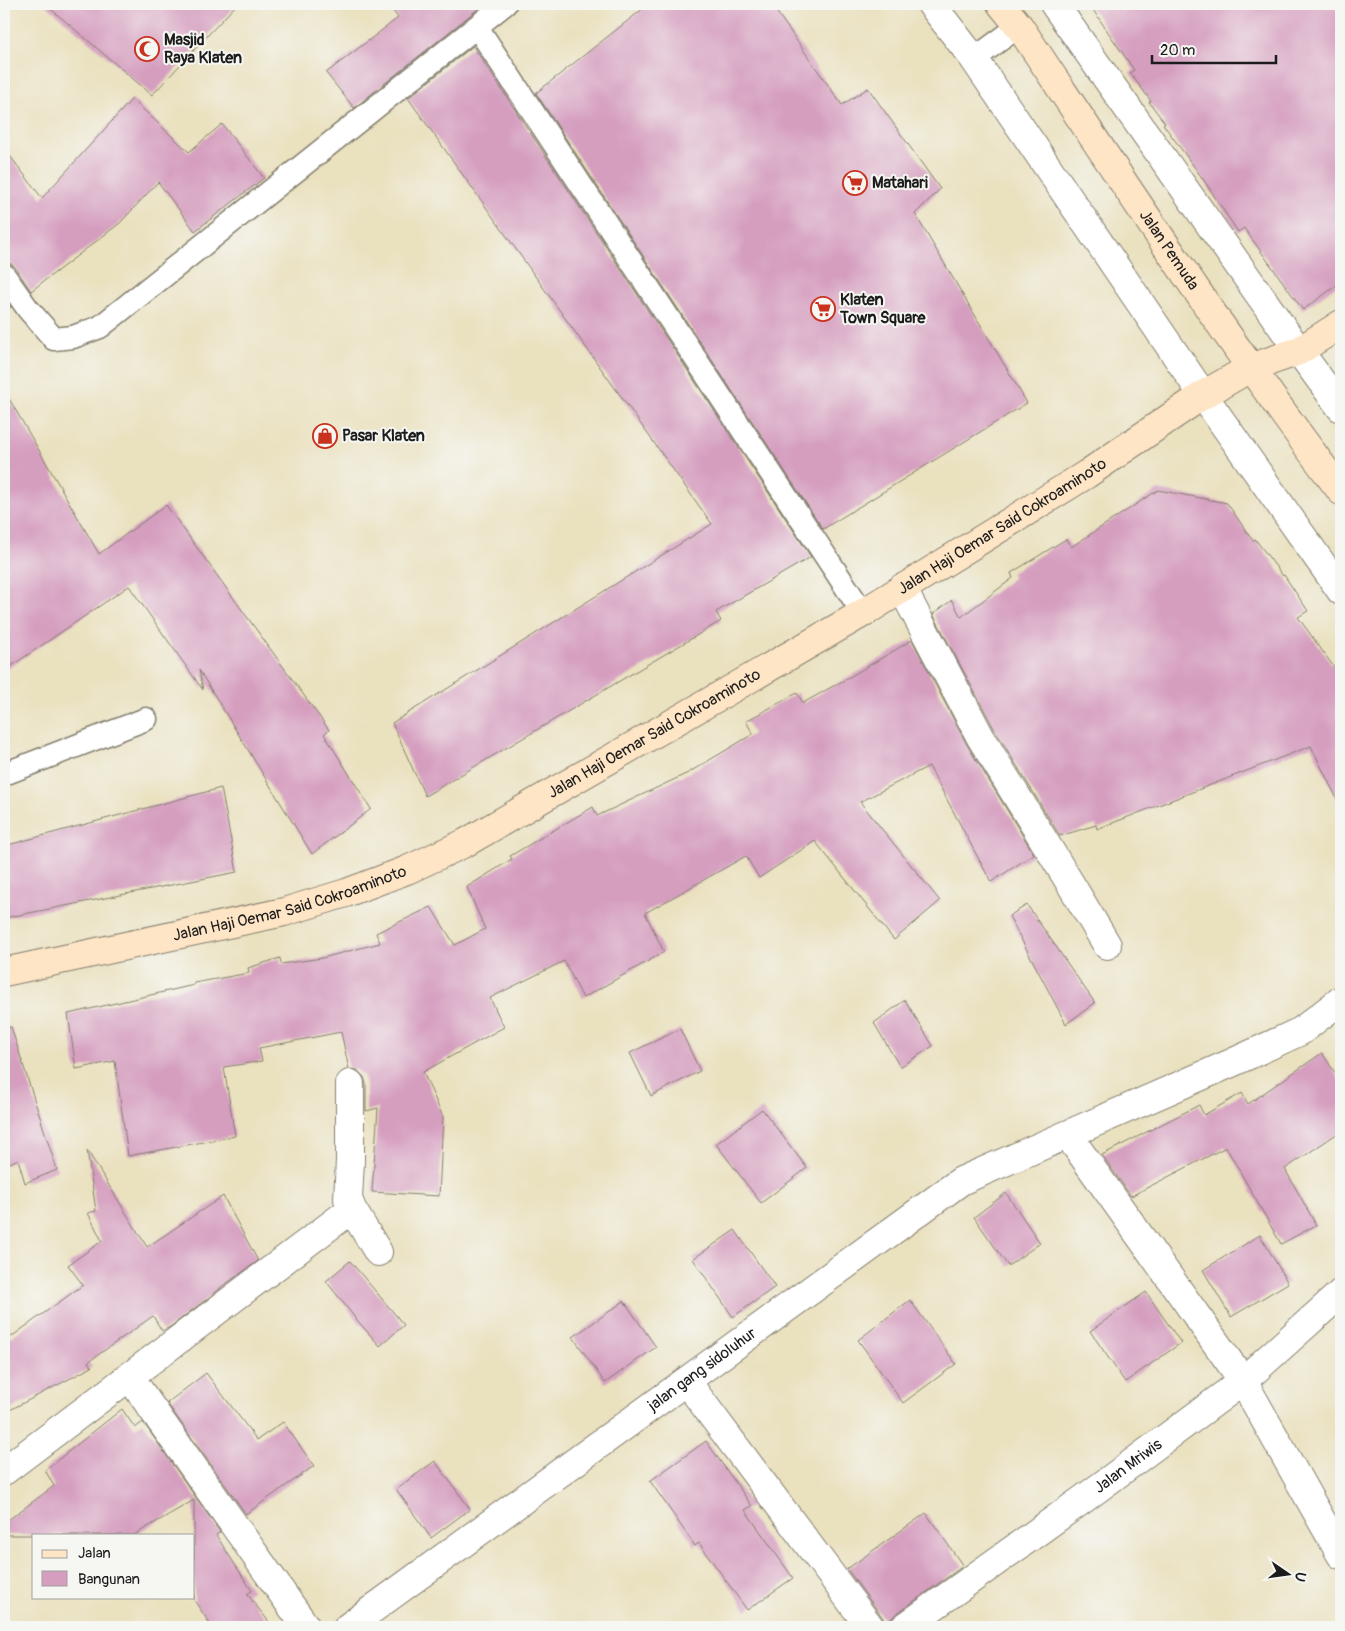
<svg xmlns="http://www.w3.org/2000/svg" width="1345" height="1631" viewBox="0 0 1345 1631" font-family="Pangolin,sans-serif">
  <rect width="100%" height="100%" fill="#f6f6f2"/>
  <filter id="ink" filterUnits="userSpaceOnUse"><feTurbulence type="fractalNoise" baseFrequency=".02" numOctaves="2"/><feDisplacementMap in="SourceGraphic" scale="10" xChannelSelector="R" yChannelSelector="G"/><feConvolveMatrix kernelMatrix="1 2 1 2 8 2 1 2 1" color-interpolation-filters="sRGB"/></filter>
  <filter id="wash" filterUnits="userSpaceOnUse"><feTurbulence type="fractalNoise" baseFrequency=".0096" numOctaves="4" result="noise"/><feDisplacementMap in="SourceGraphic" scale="20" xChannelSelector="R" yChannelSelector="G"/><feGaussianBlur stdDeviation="1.12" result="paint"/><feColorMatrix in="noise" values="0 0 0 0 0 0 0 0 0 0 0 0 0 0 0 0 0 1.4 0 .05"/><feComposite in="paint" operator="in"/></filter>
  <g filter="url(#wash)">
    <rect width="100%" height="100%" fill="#eae1bf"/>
    <g id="blocks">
      <g fill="#d59ebf">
        <path d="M45,4h192l-85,91z"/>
        <path d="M388,4h96l-130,104 -28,-35 72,-55z"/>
        <path d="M649,4h122l71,101 26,-17 72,101 -25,25 112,189 -204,126 -287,-436z"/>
        <path d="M1089,4h252v278l-38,28 -59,-82 -6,4 -35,-53 -40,-55 2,-1 -16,-21 2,-1 -21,-28 4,-3z"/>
        <path d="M473,46l338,511 -95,55 5,9 -296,175 -33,-73 320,-199 -304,-426z"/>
        <path d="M132,99l57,53 33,-28 42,54 -69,53 -37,-49 -38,41 -89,68 -16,-24 -5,-4 -6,-1v-114l38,50z"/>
        <path d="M4,297l7,10 -7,5z"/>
        <path d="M4,390l95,164 67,-49 163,225 -5,4 47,75 -59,45 -113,-184 4,20 -74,-104 -125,85z"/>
        <path d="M1158,490l69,13 26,38 2,-2 28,37 1,-1 24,36 -10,6 43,60v130l-30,-61 -214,83 -1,-4 -36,11 -65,-106 -62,-116 19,-14 9,17 52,-39 -2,-5 55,-34 5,8z"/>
        <path d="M912,640l55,105 67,109 -43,28 -62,-116 -69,36 80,99 -46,39 -79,-99 -56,37 -13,-22 -101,57 19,39 -81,46 -19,-37 -74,37 14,29 -81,45 20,45 -4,79 -67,-4 6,-84 -12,3v-27l-2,-7 -7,-7 -8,-1 -8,-37 -82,16 3,13 -38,6 11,69 -107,20 -13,-95 -39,8 -8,-55 126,-29v-2l55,-10 -1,-5 32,-10 1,6 41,-6 58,-15 -4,-10 55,-26 24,38 30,-16 -18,-42 45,-28 -2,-3 83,-49 4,9 91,-43 65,-39 -7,-13 51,-28 6,10 50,-28z"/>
        <path d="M221,788l16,84 -233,46v-72z"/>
        <path d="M1027,905l68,98 -29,21 -57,-108z"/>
        <path d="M905,1000l28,46 -33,21 -26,-44z"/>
        <path d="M11,1027l46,143 -32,13 -7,-24 -14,7v-138z"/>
        <path d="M680,1029l20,42 -49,25 -21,-43z"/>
        <path d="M1322,1053l19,29v49l-56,38 31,56 -35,19 -55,-97 -95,49 -29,-41 97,-50 5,10 38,-22 6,11z"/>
        <path d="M762,1109l45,59 -46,35 -45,-59z"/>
        <path d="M87,1150l60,97 76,-51 35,65 -38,27v1l-50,38 -8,4 -9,-15 -65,46 4,5 -88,46v-71l79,-57 -15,-20 34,-24 -14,-28 8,-2z"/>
        <path d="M1006,1193l34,50 -32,23 -34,-49z"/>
        <path d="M735,1230l40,57 -42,30 -40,-58z"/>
        <path d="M1260,1235l28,48 -57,34 -28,-47z"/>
        <path d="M350,1261l54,64 -24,21 -24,-27 -30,-38z"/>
        <path d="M1146,1292l35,51 -56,39 -35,-51z"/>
        <path d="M910,1300l46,64 -53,39 -45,-63z"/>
        <path d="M624,1301l32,46 -51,36 -32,-46z"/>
        <path d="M206,1373l51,67 26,-18 31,44 -68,48 -79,-111z"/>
        <path d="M122,1409l13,19 8,-6 77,110 -4,3 36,56 -5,3 26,33h-61l-18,-27v-100l-60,35h-130v-12l50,-37 -9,-16z"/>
        <path d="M706,1441l46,65 -7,4 48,68 -46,32 -48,-67 -4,3 -45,-65z"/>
        <path d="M435,1461l35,48 -39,29 -35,-49z"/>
        <path d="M926,1513l37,53 -67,48 -11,10 -2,-6 -36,-49z"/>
      </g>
    </g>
  </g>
  <g filter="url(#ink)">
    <use href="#blocks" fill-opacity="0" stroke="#837e6e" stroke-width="1"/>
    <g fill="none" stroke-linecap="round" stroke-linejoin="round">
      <defs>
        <g id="lane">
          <path d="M477,27l386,586"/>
          <path d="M974,59l45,-33"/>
          <path d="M4,275l24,34 26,30 19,-2 27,-10 405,-323"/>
          <path d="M4,774l142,-55"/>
        </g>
        <g id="street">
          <path d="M931,4l43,55 229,336 138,196"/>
          <path d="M1054,4l245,347 42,57"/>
          <path d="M902,588l79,150 89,145 37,62"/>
          <path d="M350,1084v76l-2,39 4,10 26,43"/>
          <path d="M1068,1135l175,246 98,174"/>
          <path d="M129,1376l177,251"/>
          <path d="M687,1382l183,245"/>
          <path d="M4,1471l348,-262"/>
          <path id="s1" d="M348,1627l613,-446 275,-120 65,-30 40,-31"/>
          <path id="s2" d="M905,1627l184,-132 154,-114 98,-88"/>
        </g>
        <g id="secondary">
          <path id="s3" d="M1001,4l18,22c105,157 208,315 322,465"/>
          <path id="s4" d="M4,972l280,-60 62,-19 61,-23 58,-27 398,-230 224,-139 116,-79 47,-27 49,-17 42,-27"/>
        </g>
      </defs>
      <use href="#lane" stroke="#837e6e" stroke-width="25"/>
      <use href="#street" stroke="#837e6e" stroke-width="30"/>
      <use href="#secondary" stroke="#837e6e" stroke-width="30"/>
      <use href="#lane" stroke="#fff" stroke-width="22"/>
      <use href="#street" stroke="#fff" stroke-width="28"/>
      <use href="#secondary" stroke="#fee5c5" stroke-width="28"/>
    </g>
  </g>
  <defs>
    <symbol id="mosque-ring" viewBox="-11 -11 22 22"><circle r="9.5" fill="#f6f6f2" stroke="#c8321e" stroke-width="1.5"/><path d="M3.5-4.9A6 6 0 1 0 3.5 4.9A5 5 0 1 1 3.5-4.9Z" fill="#c8321e"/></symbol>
    <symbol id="supermarket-ring" viewBox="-11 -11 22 22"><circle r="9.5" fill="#f6f6f2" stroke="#c8321e" stroke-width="1.5"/><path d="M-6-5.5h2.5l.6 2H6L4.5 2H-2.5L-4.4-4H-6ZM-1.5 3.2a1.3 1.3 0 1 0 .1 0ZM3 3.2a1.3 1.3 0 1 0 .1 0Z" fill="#c8321e"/></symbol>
    <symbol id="shop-ring" viewBox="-11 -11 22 22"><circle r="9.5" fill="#f6f6f2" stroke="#c8321e" stroke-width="1.5"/><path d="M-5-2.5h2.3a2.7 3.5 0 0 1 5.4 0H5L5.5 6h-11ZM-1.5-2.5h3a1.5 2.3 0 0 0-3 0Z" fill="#c8321e"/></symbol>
  </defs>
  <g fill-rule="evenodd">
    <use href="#mosque-ring" x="133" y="35" width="28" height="28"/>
    <use href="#supermarket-ring" x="841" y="169" width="28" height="28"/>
    <use href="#supermarket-ring" x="809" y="295" width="28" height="28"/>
    <use href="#shop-ring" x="311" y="422" width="28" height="28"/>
  </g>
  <g text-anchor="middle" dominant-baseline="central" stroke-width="4" stroke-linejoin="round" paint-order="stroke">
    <g font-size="16" font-weight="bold" fill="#1c1c1c" stroke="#f6f6f2" text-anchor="start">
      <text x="164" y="40">Masjid<tspan x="164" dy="18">Raya Klaten</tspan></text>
      <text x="872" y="183">Matahari</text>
      <text x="840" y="300">Klaten<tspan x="840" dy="18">Town Square</tspan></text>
      <text x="342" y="436">Pasar Klaten</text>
    </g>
    <g font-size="16" fill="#1c1c1c" stroke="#f6f6f2">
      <text stroke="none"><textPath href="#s3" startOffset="298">Jalan Pemuda</textPath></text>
      <text stroke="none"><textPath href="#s4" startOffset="1104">Jalan Haji Oemar Said Cokroaminoto</textPath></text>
      <text stroke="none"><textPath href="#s4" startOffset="699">Jalan Haji Oemar Said Cokroaminoto</textPath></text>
      <text stroke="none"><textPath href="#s4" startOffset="294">Jalan Haji Oemar Said Cokroaminoto</textPath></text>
      <text stroke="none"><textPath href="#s1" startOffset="438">jalan gang sidoluhur</textPath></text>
      <text stroke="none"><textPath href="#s2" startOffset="275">Jalan Mriwis</textPath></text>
    </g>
  </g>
  <rect width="1345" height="1631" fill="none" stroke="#f6f6f2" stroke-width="20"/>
  <rect x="32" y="1534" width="162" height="65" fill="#f6f6f2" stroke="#9f9f9c"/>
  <rect x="42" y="1550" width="25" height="8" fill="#fee5c5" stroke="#9f9f9c"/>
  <text x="78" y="1558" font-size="15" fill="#1c1c1c">Jalan</text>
  <rect x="42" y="1571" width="25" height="15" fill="#d59ebf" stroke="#9f9f9c"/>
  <text x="78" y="1584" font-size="15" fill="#1c1c1c">Bangunan</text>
  <g transform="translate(1288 1574) rotate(103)" stroke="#f6f6f2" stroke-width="4" paint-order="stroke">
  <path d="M0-4L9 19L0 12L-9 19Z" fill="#1c1c1c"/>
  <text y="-8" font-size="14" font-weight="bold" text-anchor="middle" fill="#1c1c1c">U</text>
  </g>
  <path d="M1152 55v8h124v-8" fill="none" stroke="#1c1c1c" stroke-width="2.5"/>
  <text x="1160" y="55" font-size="15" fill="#1c1c1c" stroke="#f6f6f2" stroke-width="4" paint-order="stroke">20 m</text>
</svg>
